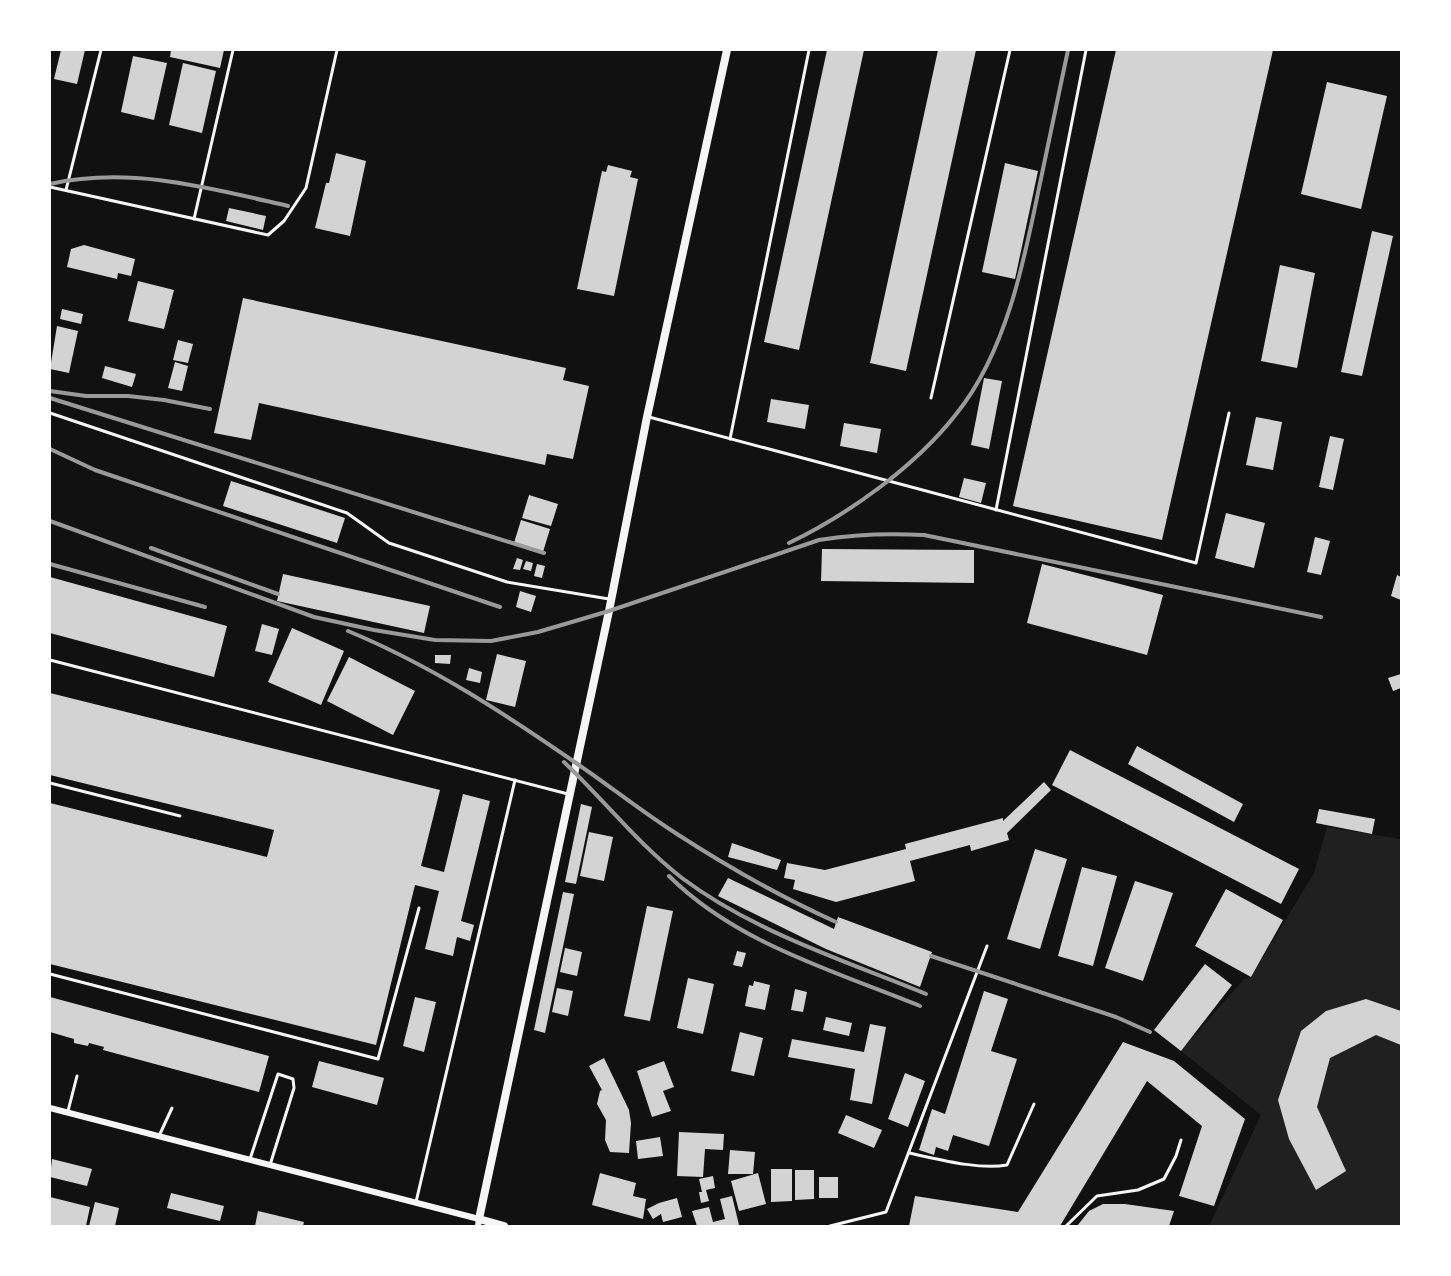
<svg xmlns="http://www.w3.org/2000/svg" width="1451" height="1276" viewBox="0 0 1451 1276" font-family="'Work Sans',sans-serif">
  <rect width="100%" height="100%" fill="#111"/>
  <path fill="#202020" d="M1327,827l74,12v387h-192l52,-111 -80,-64 63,-72 7,-2 63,-104z"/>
  <g fill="#d3d3d3">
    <path d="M61,50h24l-8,34 -23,-5z"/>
    <path d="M171,50h53l-4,18 -50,-11z"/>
    <path d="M827,50h37l-65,300 -35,-8z"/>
    <path d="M938,50h38l-70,321 -36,-8z"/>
    <path d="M1116,50h157l-111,490 -149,-34z"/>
    <path d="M133,56l34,7 -13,57 -33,-8z"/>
    <path d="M183,63l33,8 -14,62 -33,-8z"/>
    <path d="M1327,82l60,14 -26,113 -60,-15z"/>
    <path d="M336,153l30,8 -16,75 -35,-8 11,-45h3z"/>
    <path d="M1005,163l33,8 -23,108 -33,-7z"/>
    <path d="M608,165l24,6 -2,6 8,2 -24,117 -37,-7 25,-118 4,1z"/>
    <path d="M229,208l37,8 -3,14 -37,-9z"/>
    <path d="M1372,231l21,5 -31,140 -21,-4z"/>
    <path d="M84,245l51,14 -4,17 -13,-3 -1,6 -50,-12 4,-18z"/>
    <path d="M1280,265l35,8 -18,95 -36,-7z"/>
    <path d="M138,281l36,9 -10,39 -36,-8z"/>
    <path d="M243,298l323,70 -3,12 26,6 -16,73 -26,-5 -2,11 -286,-62 -8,37 -37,-7z"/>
    <path d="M62,309l21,5 -2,10 -21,-5z"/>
    <path d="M57,326l21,5 -9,42 -19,-4z"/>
    <path d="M178,340l15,4 -5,19 -15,-3z"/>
    <path d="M175,362l13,4 -6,25 -14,-3z"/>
    <path d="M105,366l31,8 -4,13 -30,-9z"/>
    <path d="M984,378l18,3 -13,68 -18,-4z"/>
    <path d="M771,399l38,6 -4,24 -38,-7z"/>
    <path d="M1256,417l26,5 -9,48 -27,-5z"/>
    <path d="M844,423l37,6 -4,24 -37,-7z"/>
    <path d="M1330,436l14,3 -11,51 -14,-3z"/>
    <path d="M964,478l22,5 -5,20 -22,-6z"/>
    <path d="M231,481l114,37 -8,25 -114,-37z"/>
    <path d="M529,495l29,9 -7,22 -29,-8z"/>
    <path d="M1226,513l39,10 -11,45 -39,-10z"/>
    <path d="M521,520l29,9 -7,23 -29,-9z"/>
    <path d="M1315,537l15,4 -9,34 -14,-3z"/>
    <path d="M822,549l152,1v33l-153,-2z"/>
    <path d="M517,558l6,2 -3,10 -7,-1z"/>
    <path d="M526,561l7,2 -2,8 -8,-2z"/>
    <path d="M537,564l8,2 -3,12 -8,-2z"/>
    <path d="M1042,564l121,31 -16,60 -120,-32z"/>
    <path d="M283,574l147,32 -6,27 -147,-32z"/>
    <path d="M1397,575l4,2v23l-10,-4z"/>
    <path d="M50,577l177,49 -13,51 -164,-44z"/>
    <path d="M520,591l16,5 -5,16 -15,-5z"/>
    <path d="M262,624l17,5 -7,26 -17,-4z"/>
    <path d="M292,628l52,23 -23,54 -53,-23z"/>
    <path d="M497,654l29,7 -11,46 -29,-7z"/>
    <path d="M435,655h16l-1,9 -15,-1z"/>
    <path d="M349,657l66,34 -22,44 -66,-34z"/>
    <path d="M469,668l13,4 -2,11 -14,-3z"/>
    <path d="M1401,674v14l-8,3 -5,-13z"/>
    <path d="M50,693l390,97 -19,76 23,6 19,-78 27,7 -29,120 13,4 -4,16 -13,-4 -4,19 -28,-7 14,-58 -24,-6 -39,160 -326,-81v-161l217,54 7,-27 -224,-55z"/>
    <path d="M1137,746l106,58 -9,18 -106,-58z"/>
    <path d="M1070,750l229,119 -18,35 -229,-119z"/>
    <path d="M1044,782l7,8 -44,43 2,7 -38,11 -1,-6 -60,16 5,20 -79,21 -43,-13 2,-9 -11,-2 3,-15 38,7 81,-21 -1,-5 98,-26v3z"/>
    <path d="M581,804l11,3 -16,77 -11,-2z"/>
    <path d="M1319,809l56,10 -3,15 -56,-11z"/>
    <path d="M589,832l24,5 -9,44 -24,-5z"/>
    <path d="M732,843l49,17 -4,10 -49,-13z"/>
    <path d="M1035,849l32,10 -27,90 -33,-10z"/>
    <path d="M1082,867l35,9 -24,90 -35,-10z"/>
    <path d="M728,878l106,51 4,-12 94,35 -12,35 -94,-38 -108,-53z"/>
    <path d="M1135,881l38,12 -30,88 -38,-13z"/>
    <path d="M1226,889l57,31 -32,57 -56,-31z"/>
    <path d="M563,892l11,2 -29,139 -11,-3z"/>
    <path d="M647,906l26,5 -23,110 -26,-5z"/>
    <path d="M565,948l17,4 -5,24 -17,-4z"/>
    <path d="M737,951l9,2 -4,14 -9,-2z"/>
    <path d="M1205,964l27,21 -51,66 -27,-21z"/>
    <path d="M688,978l26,6 -11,50 -26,-6z"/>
    <path d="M754,981l16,4 -5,25 -20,-4 4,-21 4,1z"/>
    <path d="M557,988l16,3 -5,25 -16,-4z"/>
    <path d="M795,989l12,3 -4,20 -12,-2z"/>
    <path d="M984,991l24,8 -17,52 26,8 -28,87 -36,-11 -5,16 -12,-4 -2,8 -15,-5 13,-41 13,5z"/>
    <path d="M50,997l219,59 -10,36 -156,-42 1,-3 -15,-4 -1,3 -14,-3v-4l-24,-7z"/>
    <path d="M415,997l21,5 -12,50 -21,-6z"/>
    <path d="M1366,999l35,12v34l-25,-10 -46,23 -13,49 29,64 -30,19 -27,-51 -11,-39 23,-69 25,-20z"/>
    <path d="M826,1017l26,6 -3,13 -26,-6z"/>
    <path d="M870,1024l16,3 -14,77 -22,-4 5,-31 -67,-12 4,-18 72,13z"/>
    <path d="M740,1032l23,6 -9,38 -23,-5z"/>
    <path d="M1123,1042l51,19 71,58 -31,87 -35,-10 23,-70 -55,-45 -87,145h-151l6,-30 103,16z"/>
    <path d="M604,1058l25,52 2,13 -2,30 -19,-1 -5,-12 1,-20 -9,-16 3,-13 2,-1 -13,-24z"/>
    <path d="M319,1061l65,17 -7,27 -65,-18z"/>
    <path d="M664,1061l10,26 -11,4 8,20 -19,6 -15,-46z"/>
    <path d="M905,1073l20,8 -17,46 -20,-8z"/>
    <path d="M846,1115l36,15 -8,18 -36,-15z"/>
    <path d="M679,1132l45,2 -1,16 -18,-1 -2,28 -26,-1z"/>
    <path d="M660,1137l3,19 -25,3 -2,-18z"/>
    <path d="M730,1150l25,2 -2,22h-25z"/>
    <path d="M52,1159l40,10 -5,17 -37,-9z"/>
    <path d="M771,1169h21v32l-21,1z"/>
    <path d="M795,1170h19v29l-19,1z"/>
    <path d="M600,1173l36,10 -3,13 13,3 -3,20 -51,-14z"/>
    <path d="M758,1173l8,31 -27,7 -8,-30z"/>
    <path d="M713,1176l2,12 -9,2 3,11 -8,2 -2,-11h3l-3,-13z"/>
    <rect x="819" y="1177" width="19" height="21"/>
    <path d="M171,1193l53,13 -4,15 -53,-13z"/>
    <path d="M732,1196l7,29 -7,1h-35l-5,-15 17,-4 4,15 12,-3 -5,-20z"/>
    <path d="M50,1197l40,10 -4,19h-36z"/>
    <path d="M677,1198l5,19 -19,5 -2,-8 -8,5 -6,-10 12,-6z"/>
    <path d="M95,1202l24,6 -4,18h-26z"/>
    <path d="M1103,1204h22l49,7 -5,15h-92l12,-15z"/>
    <path d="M258,1211l46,11 -1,4h-48z"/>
  </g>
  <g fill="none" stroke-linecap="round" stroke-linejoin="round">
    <g stroke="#f5f5f5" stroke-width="3">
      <path d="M50,187l218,48 16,-14 22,-33 31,-138"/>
      <path d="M66,190l35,-140"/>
      <path d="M194,219l39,-169"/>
      <path d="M931,398l79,-348"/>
      <path d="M50,413l297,100 42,30 118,39 102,17"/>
      <path d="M649,417l547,146 33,-150"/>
      <path d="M730,439l79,-389"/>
      <path d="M996,510l90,-460"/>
      <path d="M50,660l518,134"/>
      <path d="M50,783l130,33"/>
      <path d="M50,974l328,85 41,-151"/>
      <path d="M68,1111l9,-35"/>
      <path d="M159,1136l13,-28"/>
      <path d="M909,1153c29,6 69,17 98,12l27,-61"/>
      <path d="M250,1159l28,-85 15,5 1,9 -24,77"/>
      <path d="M416,1202l99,-422"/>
      <path d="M830,1226l56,-14 101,-266"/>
      <path d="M1066,1226l31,-30 41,-6 26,-11 12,-23 5,-16"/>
    </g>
    <path stroke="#f5f5f5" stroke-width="6" d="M50,1108l429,111 -1,7"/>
    <path stroke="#f5f5f5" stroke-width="8" d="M504,1226l-25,-7 130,-608 38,-194 80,-367"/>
    <g stroke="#9a9a9a" stroke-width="4">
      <path d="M50,184c80,-18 160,4 238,22"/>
      <path d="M50,391l36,5h42l36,4 46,9"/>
      <path d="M50,398l494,155"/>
      <path d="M50,449l45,21 405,137"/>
      <path d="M50,521l264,96 60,13 61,10 56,1 47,-9 71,-21 210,-71c36,-6 69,-7 105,-5l397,82"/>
      <path d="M789,543c60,-29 127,-77 168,-130 49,-61 67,-151 82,-225 10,-46 19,-92 29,-138"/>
      <path d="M151,548l127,46"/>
      <path d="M50,564l155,43"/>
      <path d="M348,631c82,34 156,82 228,132 34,23 66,49 101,71 51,33 104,63 159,88"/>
      <path d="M564,762c40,38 74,82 118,116 72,54 161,82 244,116"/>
      <path d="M669,876c67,67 165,95 251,130"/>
      <path d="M931,956l185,61 34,15"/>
    </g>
  </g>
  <rect width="1451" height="1276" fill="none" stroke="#ffffff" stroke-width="102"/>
</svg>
